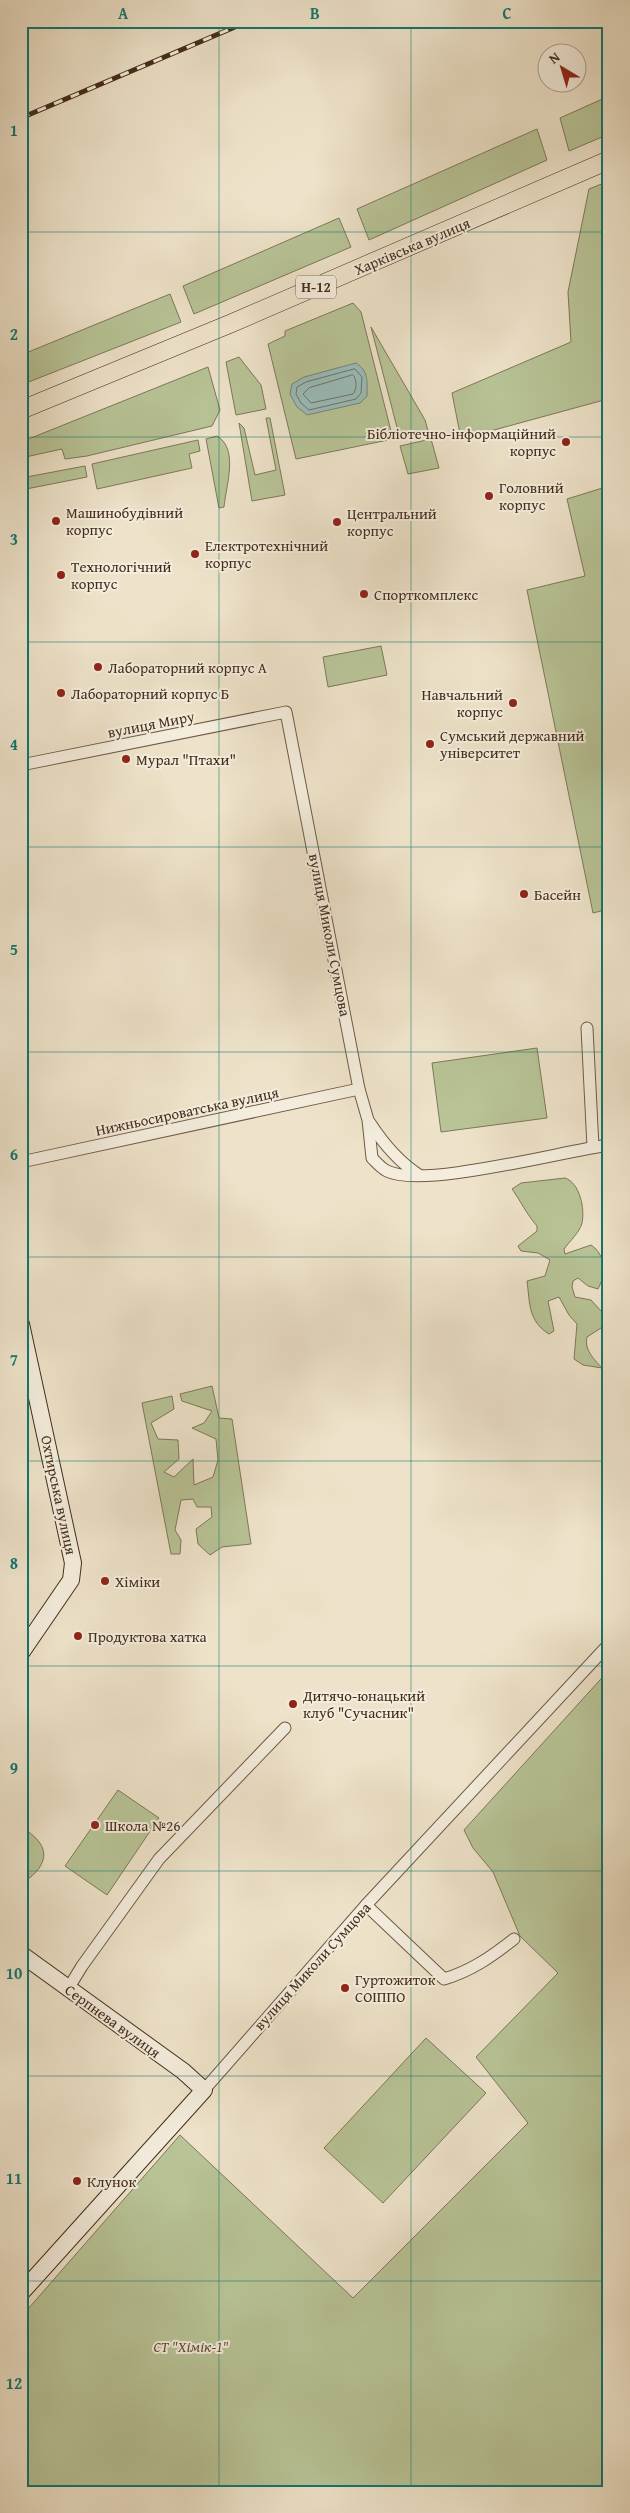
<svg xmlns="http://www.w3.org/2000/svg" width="630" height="2513" viewBox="0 0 630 2513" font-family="'Gentium Book Plus',serif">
  <rect width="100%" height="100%" fill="#eee3ca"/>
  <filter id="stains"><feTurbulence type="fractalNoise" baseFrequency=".004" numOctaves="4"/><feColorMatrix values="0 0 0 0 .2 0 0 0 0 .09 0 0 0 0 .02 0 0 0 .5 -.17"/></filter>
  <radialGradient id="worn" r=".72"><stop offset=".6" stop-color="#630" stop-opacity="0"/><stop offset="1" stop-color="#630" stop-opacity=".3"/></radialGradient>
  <g fill="#b8c497" stroke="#7e7859">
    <path d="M609,96v38l-40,17 -9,-33z"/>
    <path d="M537,129l10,31 -178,80 -12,-31z"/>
    <path d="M609,181v233l-5,-14 -143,39 -9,-46 119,-51 -3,-50 21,-103z"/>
    <path d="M339,218l12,29 -157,67 -11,-28z"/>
    <path d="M170,294l11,28 -160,63v-30z"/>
    <path d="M353,303l8,9 32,127 -97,20 -28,-115 17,-8v-5z"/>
    <path d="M371,327l54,93 4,14 -29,5z"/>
    <path d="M239,357l22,28 5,24 -30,6 -10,-53z"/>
    <path d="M208,367l12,43 -8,16 -125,30 -22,3 -3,-10 -41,9v-16z"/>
    <path d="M266,418h4l15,77 -33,6 -13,-78 5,5 11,47 21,-5z"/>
    <path d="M217,436c22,13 9,49 7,71l-5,1 -13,-69z"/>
    <path d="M431,439l8,29 -31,6 -8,-28z"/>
    <path d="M198,440l2,11 -11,3 3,14 -95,21 -5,-25z"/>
    <path d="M85,466l2,11 -66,13v-12z"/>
    <path d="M609,486v423l-16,4 -66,-323 58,-14 -18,-77z"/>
    <path d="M381,646l6,29 -59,12 -5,-30z"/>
    <path d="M537,1048l10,70 -106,14 -9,-69z"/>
    <path d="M565,1178c15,5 20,31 17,45 -2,9 -13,19 -18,26l1,5 26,-9c15,10 15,29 7,44l-10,-3 -10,-8 -5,3 -1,6 3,10 16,3 11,12 2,11 -3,5 -14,9c-3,13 7,22 15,31l-19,-3 -9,-6 3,-35 -8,-9 -10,-18 -11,4 6,30 -5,3c-21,-13 -19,-31 -22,-53l18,-5 5,-16 -12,-7 -17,-2 -3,-5 19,-15v-5c-12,-14 -15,-23 -25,-37l9,-6z"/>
    <path d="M212,1386l7,32 13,1 19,125 -29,3 -12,8 -12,-11 -2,-15 16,-12 -1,-10h-14l-4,-8 -12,1 -6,30 6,10 -1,14h-9l-29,-151 30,-7 2,13 -23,14 7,16 20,1 1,19 -15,13 10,5 19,-18 1,26 19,-8 5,-17 -2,-21 -24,-11 12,-5 8,-12 -30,-10 -2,-7z"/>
    <path d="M609,1670v822h-588v-175l159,-182 173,163 175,-175 -52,-66 82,-84 -38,-37 -27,-64 -20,-24 -9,-18z"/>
    <path d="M118,1790l41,28 -52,77 -42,-29z"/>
    <path d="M21,1827c29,17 31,36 2,56l-2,-1z"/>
    <path d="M426,2038l60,55 -103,110 -59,-55z"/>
  </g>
  <path fill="#9abdba" stroke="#78837a" d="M356,363c13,8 11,19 11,33l-7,7 -53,12 -10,-8 -7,-13 2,-10 12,-7z"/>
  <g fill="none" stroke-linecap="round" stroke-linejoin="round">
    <g stroke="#6f746a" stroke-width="1">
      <path d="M355,369l7,8 -1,16 -5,6 -47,11 -8,-7 -5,-9 1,-7 9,-5z"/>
      <path d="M353,375c4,4 4,15 0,19l-42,9 -8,-9 6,-6z"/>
    </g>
    <defs>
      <g id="street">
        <path d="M21,765l265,-53 73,377 9,31 4,38c4,4 9,10 15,13 35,18 176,-20 222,-26"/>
        <path d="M587,1028l6,119"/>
        <path d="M370,1123c13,20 29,39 49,52"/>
        <path d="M21,1162l338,-73"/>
        <path d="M366,1905l78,74c27,-8 47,-22 70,-40"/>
        <path d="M68,1989l14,-23 77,-107 126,-131"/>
        <path d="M204,2090l162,-185 243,-261"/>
      </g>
      <g id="secondary">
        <path d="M21,1324l52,239 -2,17 -50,73"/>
        <path d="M21,1954l162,117 21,19 -183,203"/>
      </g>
      <path id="primary" d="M21,410l211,-87 377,-163"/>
    </defs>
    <use href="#street" stroke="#6e5a47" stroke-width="13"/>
    <use href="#secondary" stroke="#442c1b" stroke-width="18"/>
    <use href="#primary" stroke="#442c1b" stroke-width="19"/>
    <use href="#street" stroke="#f4eddd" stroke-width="11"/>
    <use href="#secondary" stroke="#f4eddd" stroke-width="16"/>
    <use href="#primary" stroke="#eee3ca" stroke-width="18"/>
    <defs>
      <path id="rail" d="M21,118l228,-97"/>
    </defs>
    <use href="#rail" stroke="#442c1b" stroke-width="5"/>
    <use href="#rail" stroke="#f4eddd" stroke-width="3" stroke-dasharray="9" stroke-linecap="butt"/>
  </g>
  <path fill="none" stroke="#0f766e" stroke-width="1" stroke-opacity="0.55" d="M219,21v2471M411,21v2471M21,232h588M21,437h588M21,642h588M21,847h588M21,1052h588M21,1257h588M21,1461h588M21,1666h588M21,1871h588M21,2076h588M21,2281h588"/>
  <g fill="#8f2418" stroke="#f4eddd" stroke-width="2">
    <circle cx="566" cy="442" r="5"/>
    <circle cx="489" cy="496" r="5"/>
    <circle cx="56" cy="521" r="5"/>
    <circle cx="337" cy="522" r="5"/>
    <circle cx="195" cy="554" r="5"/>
    <circle cx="61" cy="575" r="5"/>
    <circle cx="364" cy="594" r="5"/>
    <circle cx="98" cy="667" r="5"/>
    <circle cx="61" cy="693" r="5"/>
    <circle cx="513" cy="703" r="5"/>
    <circle cx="430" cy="744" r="5"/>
    <circle cx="126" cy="759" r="5"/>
    <circle cx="524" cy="894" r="5"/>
    <circle cx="105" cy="1581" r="5"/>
    <circle cx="78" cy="1636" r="5"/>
    <circle cx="293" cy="1704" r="5"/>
    <circle cx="95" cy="1825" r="5"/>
    <circle cx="345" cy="1988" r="5"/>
    <circle cx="77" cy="2181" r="5"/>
  </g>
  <g text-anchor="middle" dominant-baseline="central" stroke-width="4" stroke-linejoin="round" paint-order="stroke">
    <rect fill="#f4eddd" stroke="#796655" stroke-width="1" x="296" y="275.5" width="40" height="23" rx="4"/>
    <g font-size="14" font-weight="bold" fill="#442c1b">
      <text x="316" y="287">Н-12</text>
    </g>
    <g font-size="15" fill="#442c1b" stroke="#f4eddd">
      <text transform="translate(412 246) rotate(-23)">Харківська вулиця</text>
      <text transform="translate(151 724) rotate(-11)">вулиця Миру</text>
      <text transform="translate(330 935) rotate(79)">вулиця Миколи Сумцова</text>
      <text transform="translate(187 1111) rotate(-12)">Нижньосироватська вулиця</text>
      <text transform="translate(59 1495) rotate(78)">Охтирська вулиця</text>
      <text transform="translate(312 1966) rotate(-48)">вулиця Миколи Сумцова</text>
      <text transform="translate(113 2021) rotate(36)">Серпнева вулиця</text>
    </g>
    <g font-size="15" fill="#442c1b" stroke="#f4eddd" text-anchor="start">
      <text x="556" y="433" text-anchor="end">Бібліотечно-інформаційний<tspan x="556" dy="17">корпус</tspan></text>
      <text x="499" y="487">Головний<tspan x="499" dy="17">корпус</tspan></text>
      <text x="66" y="512">Машинобудівний<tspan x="66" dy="17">корпус</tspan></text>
      <text x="347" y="513">Центральний<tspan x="347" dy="17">корпус</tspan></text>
      <text x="205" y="545">Електротехнічний<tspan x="205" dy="17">корпус</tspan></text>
      <text x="71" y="566">Технологічний<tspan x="71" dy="17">корпус</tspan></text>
      <text x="374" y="594">Спорткомплекс</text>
      <text x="108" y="667">Лабораторний корпус А</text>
      <text x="71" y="693">Лабораторний корпус Б</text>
      <text x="503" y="694" text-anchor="end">Навчальний<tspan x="503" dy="17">корпус</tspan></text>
      <text x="440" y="735">Сумський державний<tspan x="440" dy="17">університет</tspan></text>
      <text x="136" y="759">Мурал "Птахи"</text>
      <text x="534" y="894">Басейн</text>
      <text x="115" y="1581">Хіміки</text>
      <text x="88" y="1636">Продуктова хатка</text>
      <text x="303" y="1695">Дитячо-юнацький<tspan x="303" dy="17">клуб "Сучасник"</tspan></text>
      <text x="105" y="1825">Школа №26</text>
      <text x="355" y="1979">Гуртожиток<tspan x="355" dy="17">СОІППО</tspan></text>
      <text x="87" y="2181">Клунок</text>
    </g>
    <g font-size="15" font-style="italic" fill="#5b4a34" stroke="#f4eddd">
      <text x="191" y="2346">СТ "Хімік-1"</text>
    </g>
  </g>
  <rect width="630" height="2513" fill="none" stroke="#eee3ca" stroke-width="55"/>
  <g transform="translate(562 68) rotate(322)"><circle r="24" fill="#f4eddd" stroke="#aea08f"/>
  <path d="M0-4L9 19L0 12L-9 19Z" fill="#8f2418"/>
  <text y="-8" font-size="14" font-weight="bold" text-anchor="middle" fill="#442c1b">N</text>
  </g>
  <rect x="28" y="28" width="574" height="2458" fill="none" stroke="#0f766e" stroke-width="2"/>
  <g font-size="16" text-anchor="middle" font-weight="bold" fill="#0f766e">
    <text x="123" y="19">A</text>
    <text x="315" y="19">B</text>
    <text x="507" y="19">C</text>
    <text x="14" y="136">1</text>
    <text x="14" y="340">2</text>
    <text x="14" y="545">3</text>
    <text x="14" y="750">4</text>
    <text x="14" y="955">5</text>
    <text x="14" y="1160">6</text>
    <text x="14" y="1365">7</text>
    <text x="14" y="1569">8</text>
    <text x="14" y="1774">9</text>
    <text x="14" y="1979">10</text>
    <text x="14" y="2184">11</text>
    <text x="14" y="2389">12</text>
  </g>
  <rect width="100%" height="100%" filter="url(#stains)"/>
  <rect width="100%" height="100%" fill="url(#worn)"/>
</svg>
